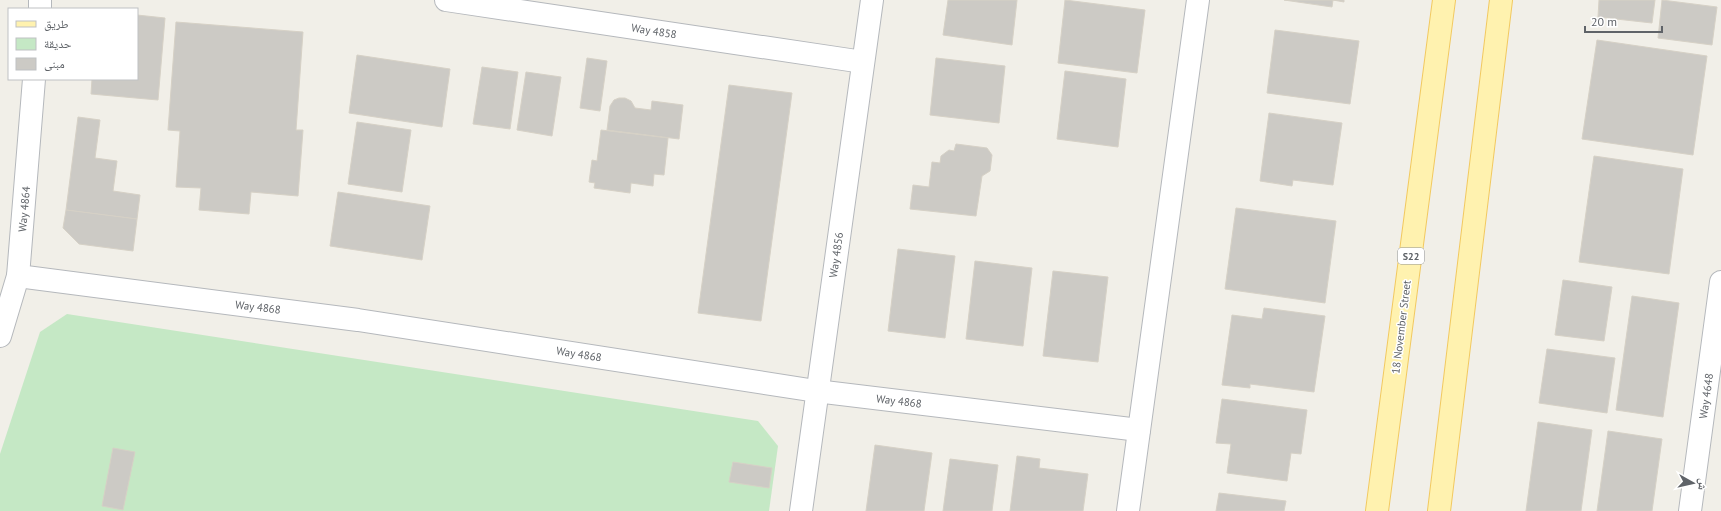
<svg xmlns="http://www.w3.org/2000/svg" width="1721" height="511" viewBox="0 0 1721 511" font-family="'PT Sans','Noto Naskh Arabic',sans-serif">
  <rect width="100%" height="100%" fill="#f1efe8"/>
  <path fill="#c5e8c5" d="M67,314l691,107 20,25 -9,65h-769v-57l40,-122z"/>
  <g fill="#cccac5" stroke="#d6d1c6">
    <path d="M948,0h69l-5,45 -69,-10z"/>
    <path d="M1065,0l80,10 -8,63 -79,-10z"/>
    <path d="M1284,0h60v2l-11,-2 -1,7z"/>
    <path d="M1599,0h56l-3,23 -54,-6z"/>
    <path d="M1662,0l55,7 -5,38 -54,-7z"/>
    <path d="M137,15l28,3 -7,82 -67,-6 1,-15h45z"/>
    <path d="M176,22l127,10 -7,98h7l-5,66 -47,-4 -2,22 -50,-4 2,-22 -25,-1 4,-56 -12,-1z"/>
    <path d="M1275,30l84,11 -9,63 -83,-11z"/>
    <path d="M1597,40l110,16 -14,99 -111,-16z"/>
    <path d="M357,55l93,14 -8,58 -93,-14z"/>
    <path d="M587,58l20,3 -7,50 -20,-3z"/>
    <path d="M936,58l69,8 -6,57 -69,-8z"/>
    <path d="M482,67l36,5 -8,57 -37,-5z"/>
    <path d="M1065,71l61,8 -8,68 -61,-8z"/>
    <path d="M526,72l35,5 -9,59 -35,-6z"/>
    <path d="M729,85l63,8 -31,228 -63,-8z"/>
    <path d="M619,98h6l6,3 4,7 16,2 1,-9 31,4 -4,34 -72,-9 3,-24 4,-6z"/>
    <path d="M1269,113l73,10 -9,62 -40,-5 -1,6 -32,-5z"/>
    <path d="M78,117l22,3 -5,38 22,3 -4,30 27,4 -3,24 -71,-9z"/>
    <path d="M357,122l54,8 -9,62 -54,-8z"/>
    <path d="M601,130l67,8 -4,37 -10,-1 -1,12 -22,-3 -1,10 -36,-5 1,-5 -6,-1 3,-22 5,1z"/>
    <path d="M956,144l31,4 5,7 -2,16 -8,5 -6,40 -66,-7 3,-24 16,2 3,-25 8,1 1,-7 8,-6 5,1z"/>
    <path d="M1594,156l89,13 -14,105 -90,-12z"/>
    <path d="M338,192l92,14 -8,54 -92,-14z"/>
    <path d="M1236,208l100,13 -11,82 -100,-14z"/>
    <path d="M66,210l71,9 -4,32 -54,-7 -16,-16z"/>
    <path d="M898,249l57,7 -10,82 -57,-7z"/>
    <path d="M975,261l57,7 -9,78 -57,-7z"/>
    <path d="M1053,271l55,6 -10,85 -55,-6z"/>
    <path d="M1563,280l49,7 -8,54 -49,-6z"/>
    <path d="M1632,296l47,7 -16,114 -47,-7z"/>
    <path d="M1264,308l61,8 -11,76 -64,-8v4l-28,-3 10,-70 30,4z"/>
    <path d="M1547,349l68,9 -8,55 -68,-10z"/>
    <path d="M1222,399l85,11 -6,44 -10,-1 -4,28 -60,-8 4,-29 -15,-1z"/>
    <path d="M1538,422l54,8 -11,81h-55z"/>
    <path d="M1608,431l54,8 -10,72h-55z"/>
    <path d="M875,445l57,8 -8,58h-58z"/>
    <path d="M113,448l22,4 -12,58 -21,-4z"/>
    <path d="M1017,456l23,3 -1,9 49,6 -5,37h-73z"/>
    <path d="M950,459l48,6 -6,46h-49z"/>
    <path d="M733,462l39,6 -3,20 -40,-6z"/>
    <path d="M1219,493l67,8 -2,10h-68z"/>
  </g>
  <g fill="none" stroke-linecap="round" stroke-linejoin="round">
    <defs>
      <g id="minor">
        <path d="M446,0l417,62"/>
        <path d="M40,9v-9"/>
        <path d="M18,276l340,44 458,71 323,39"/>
        <path d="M0,336l18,-60 16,-197"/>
        <path d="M801,511l71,-511"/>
        <path d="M1128,511l70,-511"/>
        <path d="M1690,511l31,-229"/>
      </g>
      <g id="primary">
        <path d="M1377,511l67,-511"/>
        <path d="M1439,511l62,-511"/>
      </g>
    </defs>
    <use href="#minor" stroke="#b5b8bc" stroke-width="24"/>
    <use href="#primary" stroke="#f2c960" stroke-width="24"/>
    <use href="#minor" stroke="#fff" stroke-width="22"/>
    <use href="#primary" stroke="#fff2af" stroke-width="22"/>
  </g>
  <g text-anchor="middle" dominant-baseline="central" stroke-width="3" stroke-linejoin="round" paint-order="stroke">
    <rect fill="#fff" stroke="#8f9295" stroke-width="1" x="1398" y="248" width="26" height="16" rx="3"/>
    <g font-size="10" font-weight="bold" fill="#5f6368">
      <text x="1411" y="256">S22</text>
    </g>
    <g font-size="11" fill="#5f6368" stroke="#fff">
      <text transform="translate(654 31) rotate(9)">Way 4858</text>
      <text transform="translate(24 209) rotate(-85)">Way 4864</text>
      <text transform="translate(836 255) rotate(-82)">Way 4856</text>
      <text transform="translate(258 307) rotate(7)">Way 4868</text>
      <text transform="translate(1401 327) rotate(-83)">18 November Street</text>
      <text transform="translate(579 354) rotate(9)">Way 4868</text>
      <text transform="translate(1706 396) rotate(-82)">Way 4648</text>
      <text transform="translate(899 401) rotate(7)">Way 4868</text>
    </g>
  </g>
  <rect x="8" y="8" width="130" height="72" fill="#ffffff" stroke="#bfc1c3"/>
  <rect x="16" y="21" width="20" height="6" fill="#fff2af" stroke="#bfc1c3"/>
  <text x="44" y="28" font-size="12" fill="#5f6368">طريق</text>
  <rect x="16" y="38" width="20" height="12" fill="#c5e8c5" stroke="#bfc1c3"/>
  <text x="44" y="48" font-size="12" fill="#5f6368">حديقة</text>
  <rect x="16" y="58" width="20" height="12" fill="#cccac5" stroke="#bfc1c3"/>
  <text x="44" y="68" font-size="12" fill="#5f6368">مبنى</text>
  <g transform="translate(1693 483) rotate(98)" stroke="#ffffff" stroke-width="3" paint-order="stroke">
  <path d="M0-3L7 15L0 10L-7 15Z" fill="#5f6368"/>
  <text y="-6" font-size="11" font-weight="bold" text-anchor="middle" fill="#5f6368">ش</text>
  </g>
  <path d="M1585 26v6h77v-6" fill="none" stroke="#5f6368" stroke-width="2"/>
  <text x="1591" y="26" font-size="12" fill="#5f6368" stroke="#ffffff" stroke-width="3" paint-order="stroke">20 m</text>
</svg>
